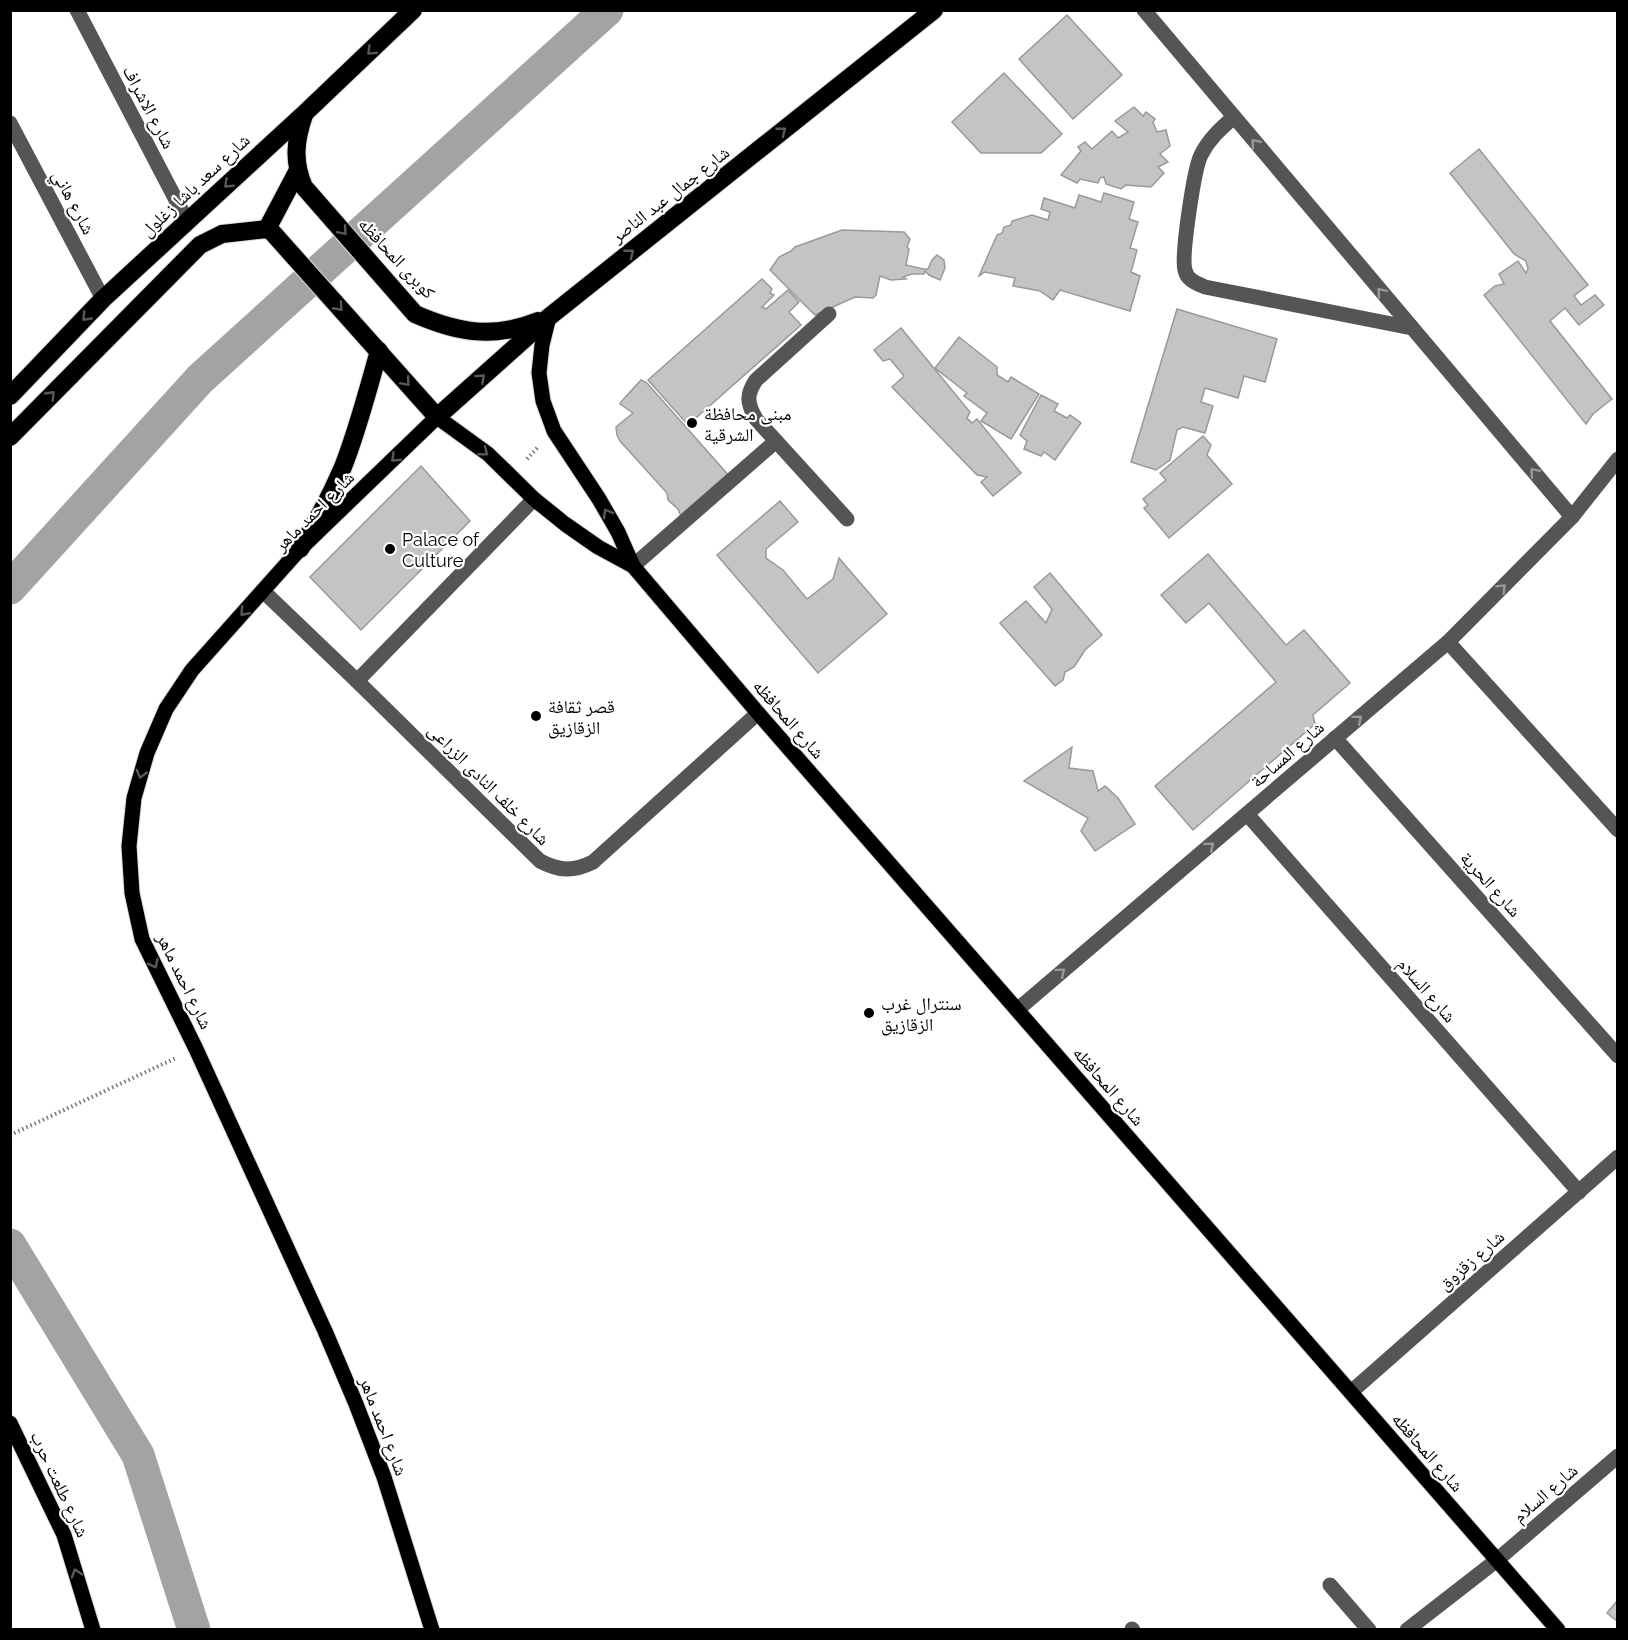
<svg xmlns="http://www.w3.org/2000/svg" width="1628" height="1640" viewBox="0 0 1628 1640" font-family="Raleway,'Noto Naskh Arabic',sans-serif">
  <rect width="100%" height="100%" fill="#fff"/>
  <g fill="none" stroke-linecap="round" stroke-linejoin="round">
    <g stroke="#a3a3a3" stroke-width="33">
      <path d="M10,588l190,-209 407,-369"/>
      <path d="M10,1245l128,210 56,175"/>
    </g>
  </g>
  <g fill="#c4c4c4" stroke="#999" stroke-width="1.5">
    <path d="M1067,15l55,60 -49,44 -54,-60z"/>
    <path d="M1004,73l58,61 -21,19h-60l-29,-31z"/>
    <path d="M1134,107l9,9 3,-4 9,7 -2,3 4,10 9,-2 4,16 -10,8 8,8 -10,5 6,6 -13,14 -25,-2 -5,4 -15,-5 -2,-7 -4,1 -2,5 -18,-4 -3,4 -16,-8 20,-24 -3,-4 7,-5 7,7 20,-18 6,7 10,-6 -13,-11z"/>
    <path d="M1479,149l109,136 -14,11 7,9 14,-10 9,10 -25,20 -14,-17 -15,13 62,78 -19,15 -7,10 -102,-129 11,-9 9,-2 -5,-10 19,-13 8,12 2,-4 -2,-8 -12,-7 -64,-81z"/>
    <path d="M1104,193l30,9 -5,17 9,3 -8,26 7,2 -6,22 9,4 -10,35 -70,-21 -7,10 -13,-9 -27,-5 2,-8 -30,-6 -6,4 18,-41 5,-2 2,-6 7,-2 1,-4 20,-6 16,5 2,-8 -9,-3 3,-11 31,10 4,-13 22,7z"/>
    <path d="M842,230l62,2 6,7 -3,8 2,2 -3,16 17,4h5l4,-9 5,-5 7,5 1,8 -5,12 -11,-5 -4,-4 -1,3h-12l-9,3 3,2 -15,1 -11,-4 -4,19 -3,3 -18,-1 -40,18 -45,-45 9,-13 12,-6 4,-4z"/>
    <path d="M762,279l10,10 -2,4 4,2 -12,12 4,2 22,-19 11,12 -10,10 12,13 -113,100 -40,-45z"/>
    <path d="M1177,309l100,30 -12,43 -21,-6 -6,22 -33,-10 -4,14 12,4 -8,27 -22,-6 -6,3 -7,30 -14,10 -25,-8z"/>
    <path d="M901,328l69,84 -3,6 5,5 5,-4 44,54 -28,23 -12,-14 6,-5 -10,-2 -85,-88 12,-11 -14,-17 -7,2 -9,-11z"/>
    <path d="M959,337l38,30v8l11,7 3,-5 28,17 -28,45 -30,-18 6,-8 -23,-17 3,-3 -32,-25z"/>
    <path d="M641,380l6,3 84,95 -44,39 -7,-3 -2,-5 -10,-9 -1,-7 -47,-52 -3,-6 -1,-8 17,-14 -13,-9 1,-2z"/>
    <path d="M1041,395l17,9 -4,7 13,7 3,-3 11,8 -26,37 -11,-8 -3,4 -17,-7 3,-8 -7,-6z"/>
    <path d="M1203,436l8,9 -4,10 25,29 -63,54 -25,-30 4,-3 -5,-6 23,-19 -6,-7z"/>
    <path d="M421,466l49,55 -109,109 -51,-53z"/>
    <path d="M780,501l18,21 -32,27v9l17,12 24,29 26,-20 6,-21 48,56 -69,59 -101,-118z"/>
    <path d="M1208,554l78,91 18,-15 46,53 -37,32 2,9 -122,106 -38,-44 121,-104 -67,-79 -23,20 -25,-28z"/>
    <path d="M1050,573l52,62 -17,15 -11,17 -9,5 -2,8 -8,6 -55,-63 26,-22 20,22 6,-14 -18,-22z"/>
    <path d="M1072,747l-3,21 24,3 5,20 7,-5 13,12 17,26 -40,27 -14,-20 7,-13 -64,-37z"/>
    <path d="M1618,1600v22l-11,-9z"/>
  </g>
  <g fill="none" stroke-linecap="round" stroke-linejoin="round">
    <defs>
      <g id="major">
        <path d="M549,317l-7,28 -3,28 4,28 11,30 45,68 19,33 15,34 125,147 800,917"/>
        <path d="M10,1423l54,112 29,95"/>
        <path d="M432,1630l-48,-153 -28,-73 -31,-73 -129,-282 -54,-110 -10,-46 -3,-47 5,-48 13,-45 19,-44 26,-39 108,-121 137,-132 51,37 46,45 31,25 33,23 35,19"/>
      </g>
      <g id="highway">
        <path d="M304,115c-9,26 -11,47 0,72l111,127c43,19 79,25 123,7"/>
        <path d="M267,229l30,-57"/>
        <path d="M10,396l93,-97 202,-186 108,-103"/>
        <path d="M10,437l190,-192 22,-11 45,-5 5,3 165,185 112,-100 385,-307"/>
        <path d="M300,549c16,-26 31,-54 43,-82 15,-38 25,-78 36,-116"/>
      </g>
    </defs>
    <use href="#major" stroke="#dbdbdb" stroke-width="17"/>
    <use href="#highway" stroke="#dbdbdb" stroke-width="20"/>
    <g stroke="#777" stroke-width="4" stroke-dasharray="1.5 3" stroke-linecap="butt">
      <path d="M527,459l11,-12"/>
      <path d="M10,1135l166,-77"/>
    </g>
    <g stroke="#555" stroke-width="15">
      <path d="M77,10l110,211"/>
      <path d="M1144,10l428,507"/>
      <path d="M1234,117c-14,12 -25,22 -33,38 -7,14 -20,101 -16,115 2,10 11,13 20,17l207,41"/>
      <path d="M10,123l93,176"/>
      <path d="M829,314l-73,66c-10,15 -9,23 0,39l91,100"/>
      <path d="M633,566l143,-125"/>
      <path d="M263,591l94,90 183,180c19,10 33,11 53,1l165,-149"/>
      <path d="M1448,642l170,188"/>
      <path d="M357,681l177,-182"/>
      <path d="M1335,738l283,318"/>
      <path d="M1247,814l332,378"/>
      <path d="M1017,1010l431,-368 124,-125 46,-58"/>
      <path d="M1351,1392l267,-235"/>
      <path d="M1330,1585l39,45"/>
      <path d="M1132,1629l1,1"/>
      <path d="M1407,1630l90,-70 121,-104"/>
    </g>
    <use href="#major" stroke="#000" stroke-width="15"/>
    <use href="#highway" stroke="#000" stroke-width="18"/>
  </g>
  <defs><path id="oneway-chevron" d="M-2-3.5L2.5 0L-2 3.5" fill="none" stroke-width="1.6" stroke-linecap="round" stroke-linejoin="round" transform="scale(1.5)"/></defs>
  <g stroke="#595959">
    <use href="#oneway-chevron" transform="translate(371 51) rotate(136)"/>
    <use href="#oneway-chevron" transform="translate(782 131) rotate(-38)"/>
    <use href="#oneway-chevron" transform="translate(228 184) rotate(137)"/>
    <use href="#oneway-chevron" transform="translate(343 231) rotate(49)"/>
    <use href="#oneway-chevron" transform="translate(630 253) rotate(-38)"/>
    <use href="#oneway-chevron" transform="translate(339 307) rotate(48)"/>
    <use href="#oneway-chevron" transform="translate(86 317) rotate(134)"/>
    <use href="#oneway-chevron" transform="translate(481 378) rotate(-42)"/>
    <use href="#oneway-chevron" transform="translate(406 382) rotate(49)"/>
    <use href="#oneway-chevron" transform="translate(51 395) rotate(-46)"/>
    <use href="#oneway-chevron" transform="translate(484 452) rotate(39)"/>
    <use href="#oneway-chevron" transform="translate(395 458) rotate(136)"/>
    <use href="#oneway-chevron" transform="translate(607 513) rotate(-120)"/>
    <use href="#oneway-chevron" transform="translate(244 612) rotate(132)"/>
    <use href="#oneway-chevron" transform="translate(141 774) rotate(105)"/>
    <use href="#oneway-chevron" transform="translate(154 964) rotate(64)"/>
    <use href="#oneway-chevron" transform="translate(76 1573) rotate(-107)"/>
  </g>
  <g stroke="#999">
    <use href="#oneway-chevron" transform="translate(1255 143) rotate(-130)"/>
    <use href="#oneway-chevron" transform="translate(1381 292) rotate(-130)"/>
    <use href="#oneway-chevron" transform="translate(1534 472) rotate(-130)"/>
    <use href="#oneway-chevron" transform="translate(1502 588) rotate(-45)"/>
    <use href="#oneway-chevron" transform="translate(1358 719) rotate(-40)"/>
    <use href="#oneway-chevron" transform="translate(1210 846) rotate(-40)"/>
    <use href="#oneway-chevron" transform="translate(1061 972) rotate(-40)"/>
  </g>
  <g fill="#000" stroke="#fff" stroke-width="2">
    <circle cx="692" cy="423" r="6"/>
    <circle cx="390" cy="549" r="6"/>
    <circle cx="536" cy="716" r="6"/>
    <circle cx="869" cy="1013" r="6"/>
  </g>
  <g text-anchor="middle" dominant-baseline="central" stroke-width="4.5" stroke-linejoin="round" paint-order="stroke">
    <g font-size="18" fill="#000" stroke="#fff">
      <text transform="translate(149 107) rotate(62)">شارع الاشراف</text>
      <text transform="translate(195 185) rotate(-43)">شارع سعد باشا زغلول</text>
      <text transform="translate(670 194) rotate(-38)">شارع جمال عبد الناصر</text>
      <text transform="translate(74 202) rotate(62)">شارع هاني</text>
      <text transform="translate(397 258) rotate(47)">كوبرى المحافظه</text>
      <text transform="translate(314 511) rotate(-45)">شارع احمد ماهر</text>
      <text transform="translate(789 719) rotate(49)">شارع المحافظه</text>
      <text transform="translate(1287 754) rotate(-41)">شارع المساحة</text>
      <text transform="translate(489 784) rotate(45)">شارع خلف النادى الزراعى</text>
      <text transform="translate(1491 884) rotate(48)">شارع الحرية</text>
      <text transform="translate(185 981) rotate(64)">شارع احمد ماهر</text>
      <text transform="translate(1427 990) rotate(49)">شارع السلام</text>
      <text transform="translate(1109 1086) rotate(49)">شارع المحافظه</text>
      <text transform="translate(1471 1260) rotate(-41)">شارع زقزوق</text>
      <text transform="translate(384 1426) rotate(69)">شارع احمد ماهر</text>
      <text transform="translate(1428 1452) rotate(49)">شارع المحافظه</text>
      <text transform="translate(60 1484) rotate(65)">شارع طلعت حرب</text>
      <text transform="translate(1545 1493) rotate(-41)">شارع السلام</text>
    </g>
    <g font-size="18" fill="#000" stroke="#fff" text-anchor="start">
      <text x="704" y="413">مبنى محافظة<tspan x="704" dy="21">الشرقية</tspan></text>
      <text x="402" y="539">Palace of<tspan x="402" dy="21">Culture</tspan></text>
      <text x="548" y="706">قصر ثقافة<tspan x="548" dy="21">الزقازيق</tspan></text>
      <text x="881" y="1003">سنترال غرب<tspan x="881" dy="21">الزقازيق</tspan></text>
    </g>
  </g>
  <rect width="1628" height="1640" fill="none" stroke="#000000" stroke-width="24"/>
</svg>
